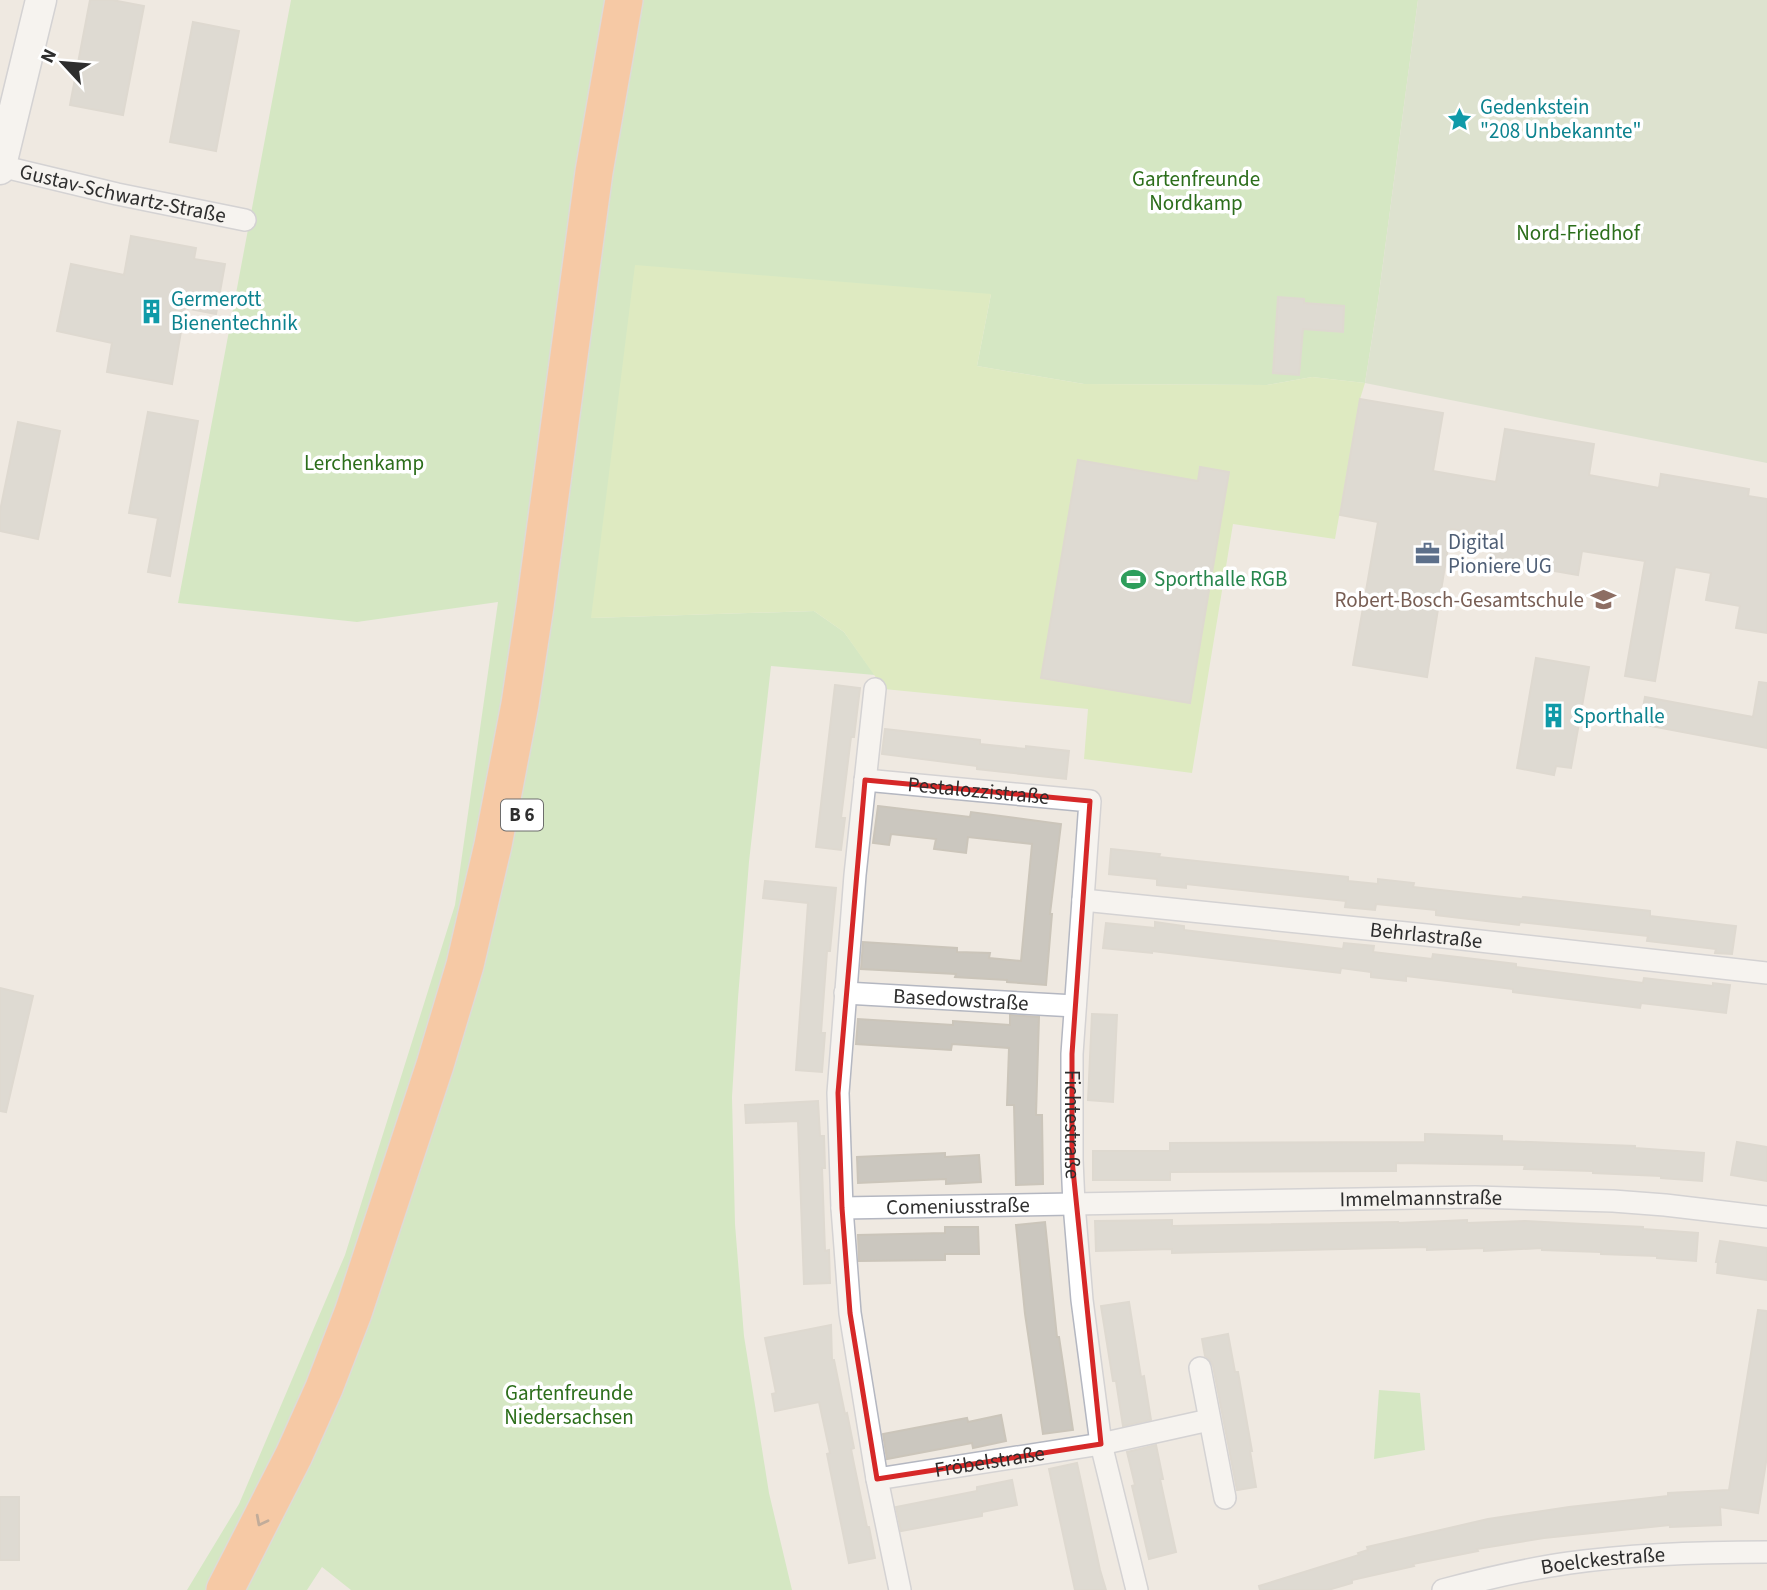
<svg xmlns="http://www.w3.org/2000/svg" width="1767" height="1590" viewBox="0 0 1767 1590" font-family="'Source Sans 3',sans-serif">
  <rect width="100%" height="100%" fill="#efe9e1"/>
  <g fill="#b6e59e">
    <path d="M291,0h1127l-40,301 -13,82 -53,-6 -45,8 -183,-1 -107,-18 14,-72 -400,324 223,-7 30,21 31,43 -104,-9 -22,196 -11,136 -6,99 3,127 9,112 25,157 23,97h-441l-29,-23 -15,23h-120l52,-86 106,-249 110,-350 43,-303 -141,20 -179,-19z"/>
    <path d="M1379,1390l41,3 5,57 -51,9z"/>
  </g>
  <path fill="#c8d9b8" d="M1418,0h349v463l-402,-80 13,-82z"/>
  <path fill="#c9ec9a" d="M635,265l356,29 -14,72 107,18 183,1 45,-8 53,6 -5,16 -25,140 -102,-15 -41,249 -108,-14 4,-50 -204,-20 -40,-57 -30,-21 -223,7z"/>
  <g fill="#cbc7bf" stroke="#cbc5ba" stroke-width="2">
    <path d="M90,0h22l32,6 -21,109 -53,-10z"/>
    <path d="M193,22l46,9 -23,120 -46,-9z"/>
    <path d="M131,236l65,12 -2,11 31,5 -9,50 -31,-6 -13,76 -65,-12 5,-29 -55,-12 14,-67 53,11z"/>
    <path d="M1278,297l26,2v4l40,3 -1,26 -40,-3 -4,46 -26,-2z"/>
    <path d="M1360,399l83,14 -10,58 63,11 9,-53 89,15 -5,31 70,13 2,-14 88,15 -1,7 19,3v134l-31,-5 4,-22 -34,-6 5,-27 -36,-6 -20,114 -30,-5 20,-115 -63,-10 -4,24 -88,-15 4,-23 -43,-8 -24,148 -74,-12 25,-143 -38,-7z"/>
    <path d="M148,412l50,9 -28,155 -22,-4 10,-54 -29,-5z"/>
    <path d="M18,422l42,9 -22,108 -38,-8v-20z"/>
    <path d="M1078,460l120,21 2,-14 29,5 -39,231 -149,-25z"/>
    <path d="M1536,658l53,9 -18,101 -15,-2 -2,9 -37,-7z"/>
    <path d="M1759,682l8,1v65l-127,-24 5,-27 108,20z"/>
    <path d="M835,685l25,3 -6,49h-3l-8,65 -2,16h4l-4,32 -25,-3z"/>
    <path d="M885,729l95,11v4l46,5v-3l43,5 -3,28 -89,-10v-3l-95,-12z"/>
    <path d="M878,806l92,11 1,-5 90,12 -11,90h2l-6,71 -39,-3v-2l-52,-3 1,-3 -95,-5 2,-27 94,6v4l33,1 -1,5 32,3 11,-117 -64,-7 -2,16 -32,-4 2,-10 -45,-5 -2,11 -16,-2z"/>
    <path d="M1111,849l49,5 -1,3 189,20v4l30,3v-5l36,4 -1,4 109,12 1,-2 127,14v5l86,10 -4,28 -17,-1 1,-4 -69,-8 1,-5 -128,-14 -1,3 -83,-10v-5l-60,-6 -1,6 -30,-3 1,-6 -160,-17v4l-29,-3v-6l-48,-5z"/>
    <path d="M765,881l71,7 -6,63h-3l-6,82h4l-3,39 -26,-2 12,-167 -45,-5z"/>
    <path d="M1155,922l29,4v4l32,4 127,15 1,-6 30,3 -1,6 59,7 1,-5 83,10v3l127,16 1,-5 69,8v-3l17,2 -4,28 -85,-10 -1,5 -127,-16v-3l-107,-13v5l-35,-4v-5l-30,-4 -1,5 -188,-22v2l-49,-5 3,-25 49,5z"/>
    <path d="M0,988l33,8 -27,116 -6,-1z"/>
    <path d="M1092,1014l25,1 -4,87 -25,-2z"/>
    <path d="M1010,1015l29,2 -3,98h6l1,69 -27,1 -2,-80h-7l2,-57 -57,-4 -1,6 -95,-6 2,-25 95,6v-4l57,4z"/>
    <path d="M818,1101l2,35h4l1,32h-3l3,83 4,-1 1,33 -26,1 -6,-163 -52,2 -1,-18z"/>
    <path d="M1425,1134l77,2v5l133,5v2l69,5 -2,28 -41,-3v-2l-68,-3v-2l-69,-2 1,-4 -129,-2v8l-226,1v8h-77v-29h77v-8l255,-1z"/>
    <path d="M1737,1142l30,5v34l-36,-6z"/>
    <path d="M945,1153v4l34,-2 2,27 -35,2v-5l-88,4 -1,-26z"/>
    <path d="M1172,1220v6l226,-4v1l69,-3v3l58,-2 118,6v2l55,4 -2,28 -39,-3v-2l-56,-2v-2l-59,-2v-2l-58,3v-3l-57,2v-3l-255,6v-4l-76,2 -1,-30z"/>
    <path d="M1045,1222l12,115h2l14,93 -30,4 -18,-120 -9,-89z"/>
    <path d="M945,1227h33l1,27h-34v6l-86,1 -1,-26 87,-2z"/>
    <path d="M1720,1241l47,7v32l-50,-7 1,-11h-2z"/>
    <path d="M1129,1302l12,75 3,-1 7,44 -28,6 -7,-45h-3l-12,-75z"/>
    <path d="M1758,1310l9,1v145l-9,57 -38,-6 1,18 -51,2v-2l-126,13 -67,11 1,2 -65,13 1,2 -62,14v3l-24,7h-68l-1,-4 100,-31 -1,-2 10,-3 -1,-3 121,-28 81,-12 99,-11v-3l61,-3z"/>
    <path d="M831,1325l1,35h2l11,54 2,-1 7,35 -3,1 3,15 13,63h2l6,31 -26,5 -22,-109 3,-1 -11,-51 -44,9 -3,-17 4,-1 -11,-55z"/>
    <path d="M1228,1334l7,38h3l14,79h-2l6,36 -19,3 -24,-124 -3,-6 -5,-4 -3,-17z"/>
    <path d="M1001,1415l5,26 -33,7 -1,-5 -85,16 -4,-25 84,-16 1,4z"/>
    <path d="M1156,1445l7,34h-3l16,73 -27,7 -17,-73 3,-1 -8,-33z"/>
    <path d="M1077,1463l23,107 6,20h-31l-26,-121z"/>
    <path d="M1012,1480l5,25 -35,7v4l-81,15 -5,-24 81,-16v-4z"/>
    <rect x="0" y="1497" width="19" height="63"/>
  </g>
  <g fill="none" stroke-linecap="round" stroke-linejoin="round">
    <defs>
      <g id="street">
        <path id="s1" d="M0,166l117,28 128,26"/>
        <path d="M875,689l-20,186 -17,218 4,115 8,105 27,166 23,111"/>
        <path id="s2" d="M865,780l225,21 -18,253v106l2,44 8,96 19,144 36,146"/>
        <path id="s3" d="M1083,900l343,35 341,38"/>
        <path id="s4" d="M845,993l230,13"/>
        <path id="s5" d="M842,1208l633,-11 138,4 52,4 102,12"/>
        <path d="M1200,1368l25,130"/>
        <path id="s6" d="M877,1479l224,-35 108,-24"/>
        <path id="s7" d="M1443,1590c41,-11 83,-21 126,-27 65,-9 132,-11 198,-11"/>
      </g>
      <path id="secondary" d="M0,169l41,-169"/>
      <path id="highway" d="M225,1590l69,-135 30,-67 29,-75 82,-248 30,-100 28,-120 27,-141 15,-98 59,-434 30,-172"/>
    </defs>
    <use href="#street" stroke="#b4b7c1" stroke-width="24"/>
    <use href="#secondary" stroke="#b4b7c1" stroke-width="33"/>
    <use href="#highway" stroke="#c9c9c9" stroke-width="40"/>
    <use href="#street" stroke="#fff" stroke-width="21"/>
    <use href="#secondary" stroke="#fff" stroke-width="30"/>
    <use href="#highway" stroke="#ffa35c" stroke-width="37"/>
  </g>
  <defs><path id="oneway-chevron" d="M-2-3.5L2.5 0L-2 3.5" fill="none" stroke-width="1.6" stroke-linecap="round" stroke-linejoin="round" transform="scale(1.75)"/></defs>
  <use stroke="#8c6343" href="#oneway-chevron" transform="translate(261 1521) rotate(117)"/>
  <path d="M0 0H1767V1590H0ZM865,780l225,21 -18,253v106l29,284 -224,35 -27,-166 -8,-105 -4,-115z" fill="#efe9e1" fill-opacity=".55" fill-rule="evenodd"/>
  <path fill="none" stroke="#d62828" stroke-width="5" stroke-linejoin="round" d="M865,780l225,21 -18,253v106l29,284 -224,35 -27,-166 -8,-105 -4,-115z"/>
  <defs>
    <symbol id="sight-bare" viewBox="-9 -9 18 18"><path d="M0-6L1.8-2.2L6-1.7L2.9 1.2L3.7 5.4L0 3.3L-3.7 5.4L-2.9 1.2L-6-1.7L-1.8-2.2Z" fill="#0f9aa8" stroke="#fff" stroke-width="2.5" paint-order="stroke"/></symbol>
    <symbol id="building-bare" viewBox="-9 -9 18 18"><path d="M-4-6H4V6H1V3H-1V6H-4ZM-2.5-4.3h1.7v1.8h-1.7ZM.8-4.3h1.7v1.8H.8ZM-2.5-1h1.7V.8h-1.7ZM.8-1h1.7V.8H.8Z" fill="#0f9aa8" stroke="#fff" stroke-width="2.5" paint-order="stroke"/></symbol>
    <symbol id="office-bare" viewBox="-9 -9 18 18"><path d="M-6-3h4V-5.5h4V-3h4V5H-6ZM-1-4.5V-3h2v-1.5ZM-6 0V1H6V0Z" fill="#5c6f8a" stroke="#fff" stroke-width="2.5" paint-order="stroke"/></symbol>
    <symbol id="stadium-bare" viewBox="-9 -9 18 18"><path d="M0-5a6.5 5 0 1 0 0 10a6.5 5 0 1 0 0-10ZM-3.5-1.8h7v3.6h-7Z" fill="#2e9e5b" stroke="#fff" stroke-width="2.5" paint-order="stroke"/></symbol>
    <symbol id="school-bare" viewBox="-9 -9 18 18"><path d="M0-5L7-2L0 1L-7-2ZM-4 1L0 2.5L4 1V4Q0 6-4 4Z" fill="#8d6e63" stroke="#fff" stroke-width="2.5" paint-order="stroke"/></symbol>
  </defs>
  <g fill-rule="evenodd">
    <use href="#sight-bare" x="1442" y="102" width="35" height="35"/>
    <use href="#building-bare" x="134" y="294" width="35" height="35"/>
    <use href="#office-bare" x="1410" y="536" width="35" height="35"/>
    <use href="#stadium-bare" x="1116" y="562" width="35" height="35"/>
    <use href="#school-bare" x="1586" y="582" width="35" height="35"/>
    <use href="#building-bare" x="1536" y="698" width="35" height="35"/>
  </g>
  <g text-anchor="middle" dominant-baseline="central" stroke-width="7" stroke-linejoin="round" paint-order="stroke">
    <rect fill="#fff" stroke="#6d6d6d" stroke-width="2" x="501" y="799.5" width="42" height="31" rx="5"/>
    <g font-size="19" font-weight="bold" fill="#2e2e2e">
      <text x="522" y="815">B 6</text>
    </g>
    <g font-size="21" fill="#0d838f" stroke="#fff" text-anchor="start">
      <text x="1480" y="107">Gedenkstein<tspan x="1480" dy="24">"208 Unbekannte"</tspan></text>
      <text x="171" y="299">Germerott<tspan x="171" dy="24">Bienentechnik</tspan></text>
      <text x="1573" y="716">Sporthalle</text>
    </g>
    <g font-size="21" fill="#2c6e1b" stroke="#fff">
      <text x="1196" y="179">Gartenfreunde<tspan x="1196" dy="24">Nordkamp</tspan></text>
      <text x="1578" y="233">Nord-Friedhof</text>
      <text x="364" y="463">Lerchenkamp</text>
      <text x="569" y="1393">Gartenfreunde<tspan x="569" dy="24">Niedersachsen</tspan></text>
    </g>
    <g font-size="21" fill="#2e2e2e" stroke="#fff">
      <text stroke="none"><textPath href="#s1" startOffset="126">Gustav-Schwartz-Straße</textPath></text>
      <text stroke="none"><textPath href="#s2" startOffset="114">Pestalozzistraße</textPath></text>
      <text stroke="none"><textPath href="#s3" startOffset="345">Behrlastraße</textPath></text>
      <text stroke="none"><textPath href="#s4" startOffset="116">Basedowstraße</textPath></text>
      <text stroke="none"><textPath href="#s2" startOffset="550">Fichtestraße</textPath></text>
      <text stroke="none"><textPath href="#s5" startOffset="579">Immelmannstraße</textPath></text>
      <text stroke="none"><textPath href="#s5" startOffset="116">Comeniusstraße</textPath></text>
      <text stroke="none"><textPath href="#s6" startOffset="114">Fröbelstraße</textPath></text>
      <text stroke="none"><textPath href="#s7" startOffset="163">Boelckestraße</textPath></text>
    </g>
    <g font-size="21" fill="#4e5e75" stroke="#fff" text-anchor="start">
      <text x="1448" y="542">Digital<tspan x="1448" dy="24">Pioniere UG</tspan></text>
    </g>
    <g font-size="21" fill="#27864d" stroke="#fff" text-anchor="start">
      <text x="1154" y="579">Sporthalle RGB</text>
    </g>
    <g font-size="21" fill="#785e54" stroke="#fff" text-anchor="end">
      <text x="1584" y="600">Robert-Bosch-Gesamtschule</text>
    </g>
  </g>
  <g transform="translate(63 63) rotate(296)" stroke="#ffffff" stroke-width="5" paint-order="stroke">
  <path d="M0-5L12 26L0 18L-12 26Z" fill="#2e2e2e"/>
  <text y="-10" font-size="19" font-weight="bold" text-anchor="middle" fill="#2e2e2e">N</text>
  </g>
</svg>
